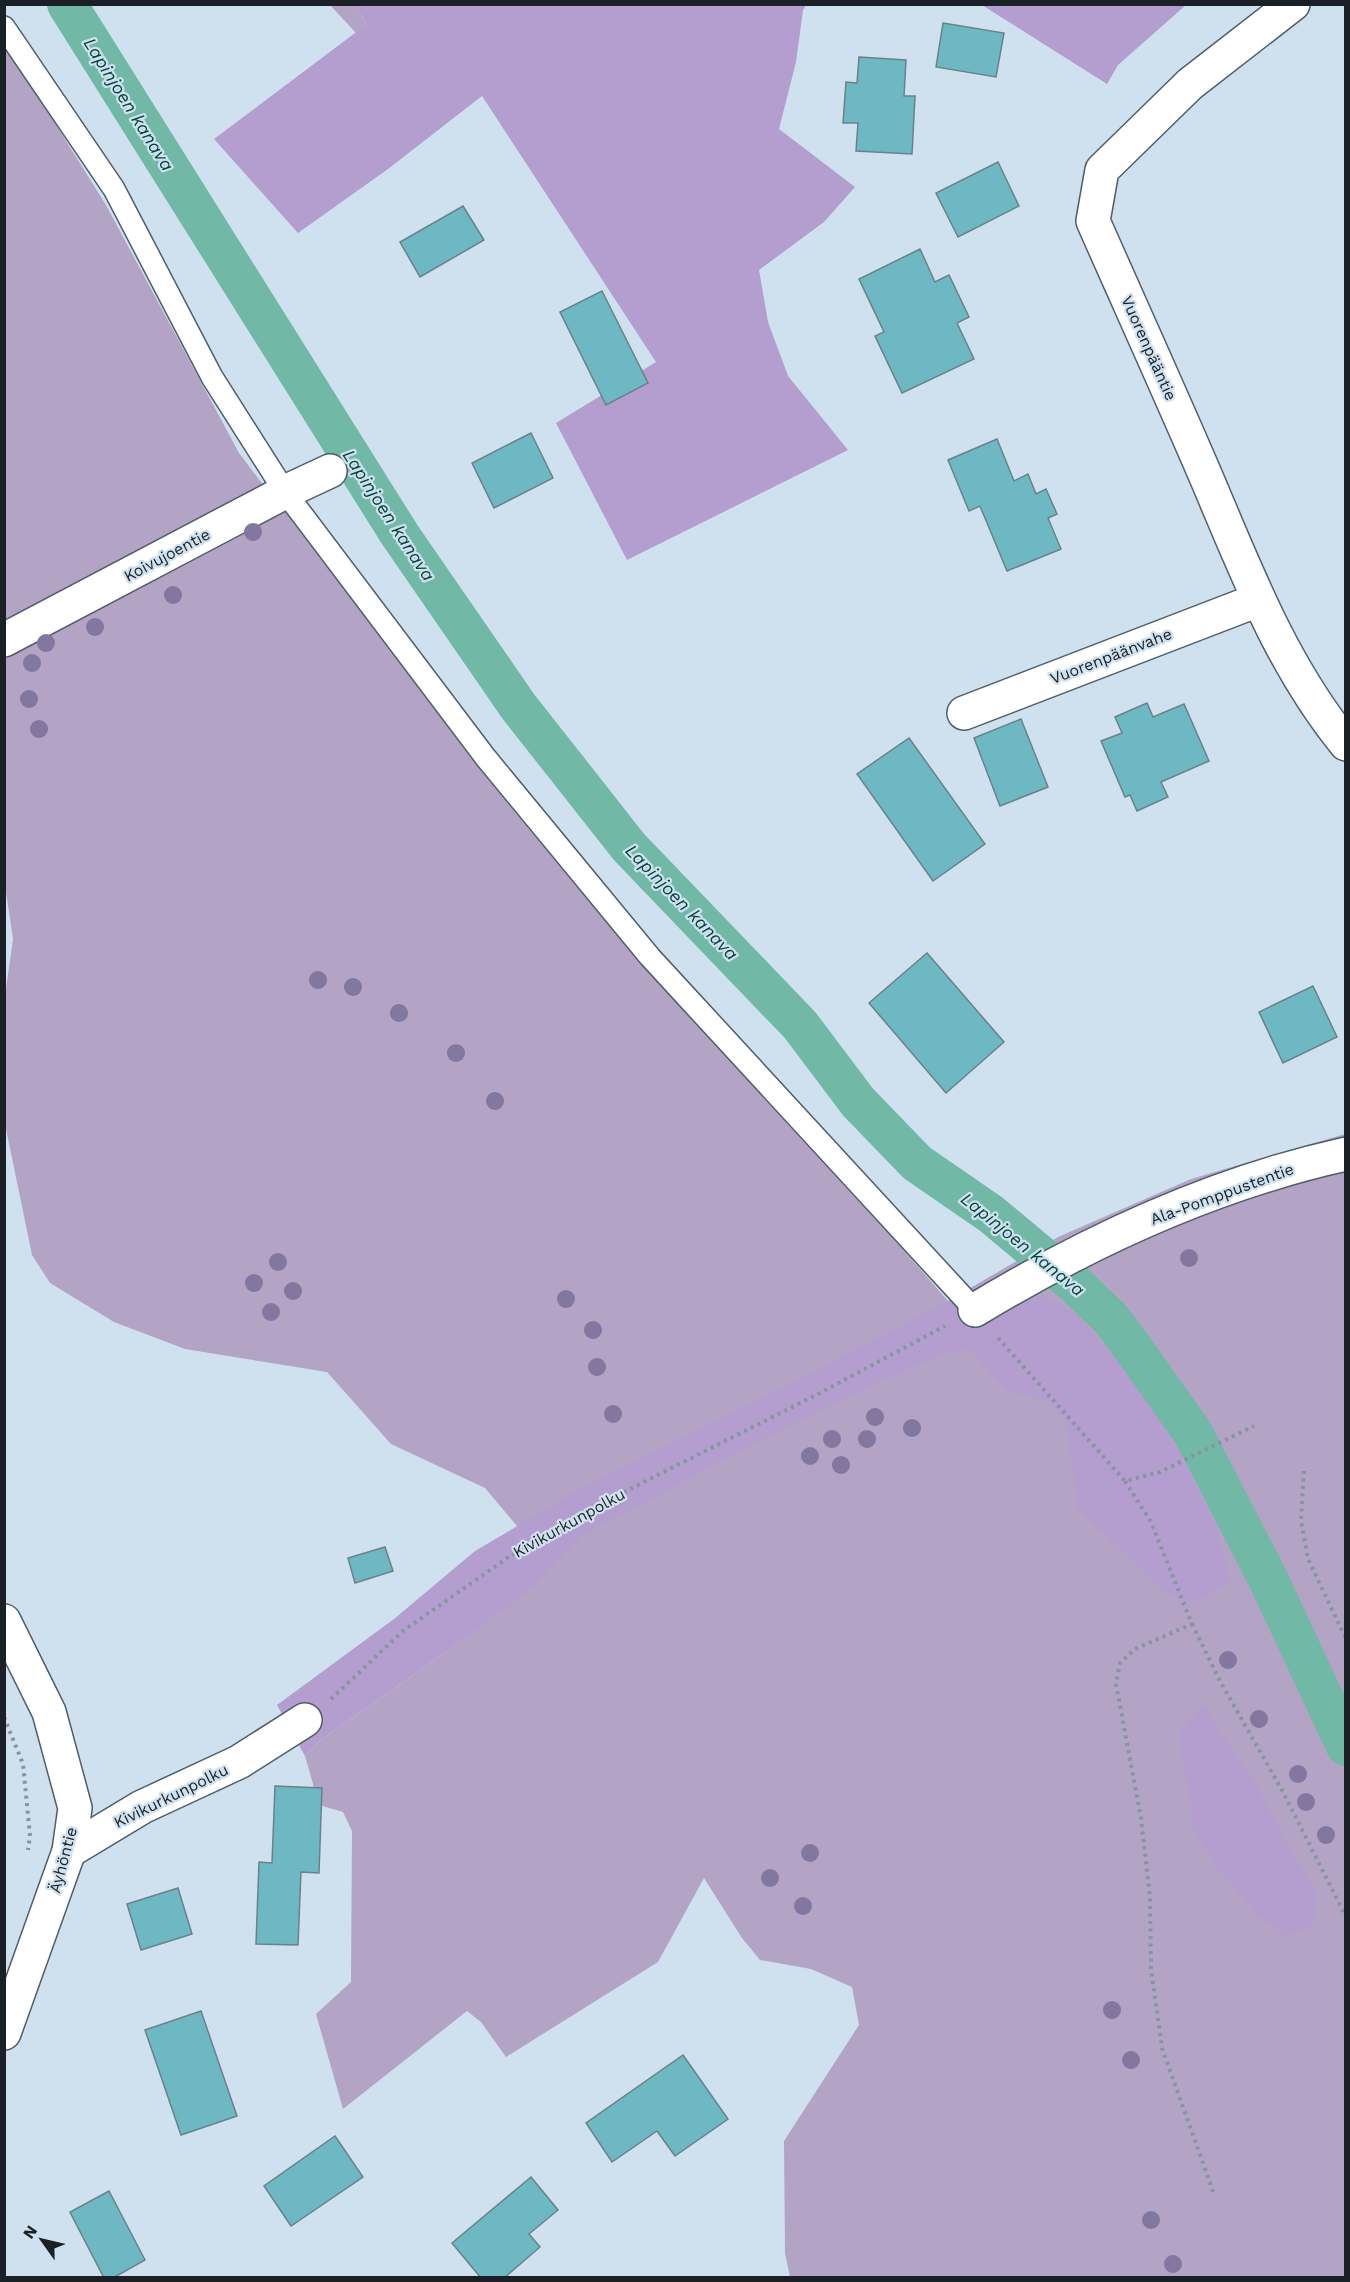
<svg xmlns="http://www.w3.org/2000/svg" width="1350" height="2282" viewBox="0 0 1350 2282" font-family="'Work Sans',sans-serif">
  <rect width="100%" height="100%" fill="#cfe1ef"/>
  <g fill="#b3a3c5">
    <path d="M330,5h24l13,19 -11,9z"/>
    <path d="M5,43l101,162 133,248 28,37 78,92 185,240 124,155 132,138 162,186 110,-64 133,-58 154,-45v1143h-555l-5,-24 -1,-112 75,-116 -7,-38 -41,-18 -51,-9 -18,-22 -38,-60 -46,84 -152,95 -25,-35 -14,-11 -124,98 -27,-95 35,-32 1,-151 -9,-19 -24,-7 -14,-49 17,-17 124,-87 87,-67 -16,-59 -32,-38 -94,-44 -64,-72 -142,-23 -71,-27 -64,-39 -18,-28 -27,-131v-128l8,-57 -8,-54z"/>
  </g>
  <g fill="#b49dcf">
    <path d="M354,5h452l-3,5 -7,52 -17,67 76,58 -31,35 -65,48 9,52 20,54 60,74 -221,110 -71,-137 100,-61 -174,-266 -94,73 -90,64 -84,-94 153,-115z"/>
    <path d="M982,5h204l-68,60 -11,19z"/>
    <path d="M995,1275l79,37 42,47 35,46 31,53 35,71 13,54 -37,20 -21,-6 -93,-86 -13,-90 -21,-21 -38,-9 -20,-21 -16,-22 -29,5 -150,71 -211,112 -47,50 -88,66 -124,87 -17,17 -28,-51 117,-86 81,-68 119,-70 178,-88 177,-92z"/>
    <path d="M1204,1705l15,26 35,51 31,59 31,52 -2,31 -28,12 -29,-22 -39,-45 -27,-43v-23l-12,-69z"/>
  </g>
  <g fill="none" stroke-linecap="round" stroke-linejoin="round">
    <path stroke="#72b8a7" stroke-width="40" d="M67,4l333,531 118,171 111,141 171,178 58,77 59,61 74,51 85,71 35,34 24,32 58,82 75,146 78,167"/>
  </g>
  <g fill="#6eb8c4" stroke="#6a8286" stroke-width="1.5">
    <path d="M943,23l61,10 -8,44 -60,-10z"/>
    <path d="M859,57l47,3 -2,36h11l-3,58 -56,-3 2,-28h-15l3,-41 11,1z"/>
    <path d="M998,162l21,44 -61,31 -22,-44z"/>
    <path d="M463,206l21,34 -64,37 -20,-35z"/>
    <path d="M920,249l15,33 14,-7 20,42 -12,6 17,36 -72,34 -27,-57 9,-4 -25,-53z"/>
    <path d="M602,291l46,92 -42,22 -46,-93z"/>
    <path d="M531,433l22,45 -59,30 -22,-45z"/>
    <path d="M997,439l17,42 14,-7 8,20 10,-5 11,25 -9,4 13,31 -54,22 -27,-65 -11,5 -21,-51z"/>
    <path d="M1147,703l6,14 31,-13 25,57 -48,21 7,15 -31,14 -7,-16 -5,2 -24,-56 21,-8 -7,-16z"/>
    <path d="M1021,719l27,68 -48,19 -26,-68z"/>
    <path d="M909,738l76,106 -52,37 -76,-107z"/>
    <path d="M927,953l77,89 -58,51 -77,-90z"/>
    <path d="M1313,986l24,51 -54,26 -24,-51z"/>
    <path d="M385,1547l8,24 -38,12 -7,-25z"/>
    <path d="M275,1786l47,2 -3,85 -18,-1 -3,73 -42,-1 3,-82 13,1z"/>
    <path d="M178,1888l14,46 -51,16 -14,-46z"/>
    <path d="M201,2011l36,105 -56,19 -36,-105z"/>
    <path d="M683,2055l45,64 -53,37 -18,-25 -45,31 -26,-39z"/>
    <path d="M335,2136l28,41 -72,49 -27,-40z"/>
    <path d="M531,2177l27,33 -29,24 11,13 -36,31h-23l-29,-35z"/>
    <path d="M109,2191l36,69 -32,18h-9l-34,-66z"/>
  </g>
  <g fill="none" stroke-linecap="round" stroke-linejoin="round">
    <defs>
      <path id="service" d="M4,27l110,162 98,188 73,115 201,266 164,199 325,353"/>
      <g id="minor">
        <path d="M1293,4l-103,80 -88,86 -9,51c38,86 77,172 114,258 39,92 75,187 139,265"/>
        <path d="M4,640l281,-148 45,-21"/>
        <path d="M964,713l294,-113"/>
        <path d="M975,1310c114,-69 240,-127 371,-156"/>
        <path d="M69,1851l73,-44 97,-45 66,-42"/>
      </g>
      <path id="secondary" d="M4,1621l45,91 26,96 -6,43 -65,182"/>
    </defs>
    <use href="#service" stroke="#4f5e6a" stroke-width="24"/>
    <use href="#minor" stroke="#4f5e6a" stroke-width="36"/>
    <use href="#secondary" stroke="#4f5e6a" stroke-width="36"/>
    <g stroke="#86949e" stroke-width="4" stroke-dasharray="3 4.5" stroke-linecap="butt">
      <path d="M998,1338l127,143 35,-9 94,-46"/>
      <path d="M1304,1471l-3,50 7,38 38,80"/>
      <path d="M1125,1481l26,41 41,102 -57,25 -15,14 -4,21 25,134 9,79 1,72 11,79 52,146"/>
      <path d="M1192,1624l28,57 63,111 63,125"/>
      <path d="M331,1699l72,-68 107,-75 116,-65 192,-97 127,-68"/>
      <path d="M4,1717l19,47 7,72 -2,14"/>
    </g>
    <use href="#service" stroke="#fff" stroke-width="21"/>
    <use href="#minor" stroke="#fff" stroke-width="33"/>
    <use href="#secondary" stroke="#fff" stroke-width="33"/>
  </g>
  <g fill="#81779f">
    <circle cx="253" cy="532" r="9"/>
    <circle cx="173" cy="595" r="9"/>
    <circle cx="95" cy="627" r="9"/>
    <circle cx="46" cy="643" r="9"/>
    <circle cx="32" cy="663" r="9"/>
    <circle cx="29" cy="699" r="9"/>
    <circle cx="39" cy="729" r="9"/>
    <circle cx="318" cy="980" r="9"/>
    <circle cx="353" cy="987" r="9"/>
    <circle cx="399" cy="1013" r="9"/>
    <circle cx="456" cy="1053" r="9"/>
    <circle cx="495" cy="1101" r="9"/>
    <circle cx="1189" cy="1258" r="9"/>
    <circle cx="278" cy="1262" r="9"/>
    <circle cx="254" cy="1283" r="9"/>
    <circle cx="293" cy="1291" r="9"/>
    <circle cx="566" cy="1299" r="9"/>
    <circle cx="271" cy="1312" r="9"/>
    <circle cx="593" cy="1330" r="9"/>
    <circle cx="597" cy="1367" r="9"/>
    <circle cx="613" cy="1414" r="9"/>
    <circle cx="875" cy="1417" r="9"/>
    <circle cx="912" cy="1428" r="9"/>
    <circle cx="832" cy="1439" r="9"/>
    <circle cx="867" cy="1439" r="9"/>
    <circle cx="810" cy="1456" r="9"/>
    <circle cx="841" cy="1465" r="9"/>
    <circle cx="1228" cy="1660" r="9"/>
    <circle cx="1259" cy="1719" r="9"/>
    <circle cx="1298" cy="1774" r="9"/>
    <circle cx="1306" cy="1802" r="9"/>
    <circle cx="1326" cy="1835" r="9"/>
    <circle cx="810" cy="1853" r="9"/>
    <circle cx="770" cy="1878" r="9"/>
    <circle cx="803" cy="1906" r="9"/>
    <circle cx="1112" cy="2010" r="9"/>
    <circle cx="1131" cy="2060" r="9"/>
    <circle cx="1151" cy="2220" r="9"/>
    <circle cx="1173" cy="2264" r="9"/>
  </g>
  <g text-anchor="middle" dominant-baseline="central" stroke-width="4.5" stroke-linejoin="round" paint-order="stroke">
    <g font-size="16" fill="#1a2025" stroke="#cfe1ef">
      <text transform="translate(1149 348) rotate(66)">Vuorenpääntie</text>
      <text transform="translate(167 555) rotate(-28)">Koivujoentie</text>
      <text transform="translate(1111 656) rotate(-21)">Vuorenpäänvahe</text>
      <text transform="translate(1222 1194) rotate(-20)">Ala-Pomppustentie</text>
      <text transform="translate(569 1523) rotate(-29)">Kivikurkunpolku</text>
      <text transform="translate(171 1796) rotate(-26)">Kivikurkunpolku</text>
      <text transform="translate(63 1860) rotate(-75)">Äyhöntie</text>
    </g>
    <g font-size="18" font-style="italic" fill="#04453a" stroke="#cfe1ef">
      <text transform="translate(129 104) rotate(58)">Lapinjoen kanava</text>
      <text transform="translate(389 515) rotate(57)">Lapinjoen kanava</text>
      <text transform="translate(682 902) rotate(46)">Lapinjoen kanava</text>
      <text transform="translate(1023 1244) rotate(39)">Lapinjoen kanava</text>
    </g>
  </g>
  <rect width="1350" height="2282" fill="none" stroke="#1a2025" stroke-width="12"/>
  <g transform="translate(42 2240) rotate(304)" stroke="#cfe1ef" stroke-width="4.5" paint-order="stroke">
  <path d="M0-4.5L10 22L0 15L-10 22Z" fill="#1a2025"/>
  <text y="-9" font-size="16" font-weight="bold" text-anchor="middle" fill="#1a2025">N</text>
  </g>
</svg>
